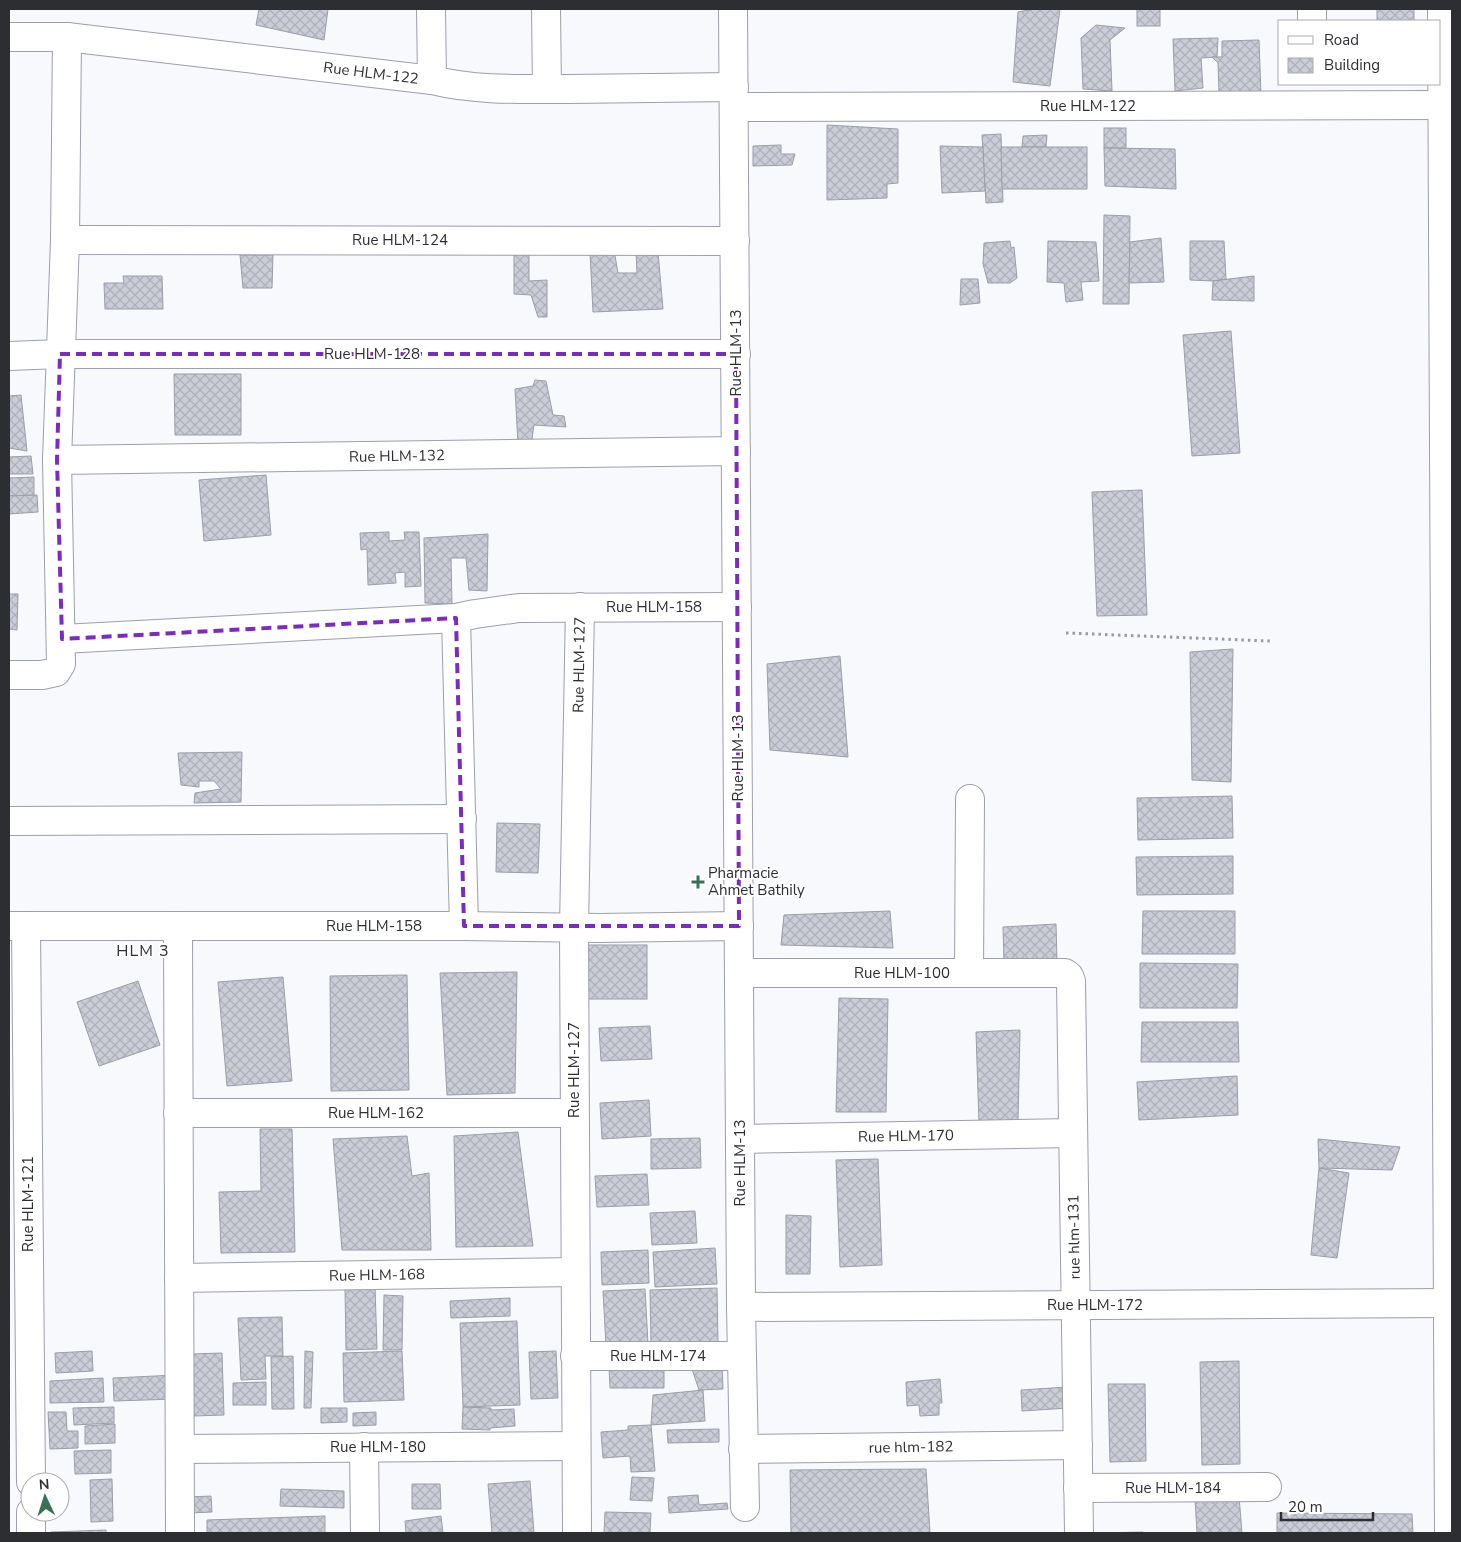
<svg xmlns="http://www.w3.org/2000/svg" width="1461" height="1542" viewBox="0 0 1461 1542" font-family="'Nunito Sans',sans-serif">
  <defs>
    <pattern id="building-cross-hatch" width="8" height="8" patternUnits="userSpaceOnUse" patternTransform="scale(1.25)"><rect width="8" height="8" fill="#caccd7"/><path d="M0 0l8 8M0 8l8-8" fill="none" stroke="#aeb0b9"/></pattern>
  </defs>
  <rect width="100%" height="100%" fill="#f8f9fd"/>
  <g fill="url(#building-cross-hatch)" stroke="#9b9da7">
    <path d="M259,9h69l-4,31 -68,-15z"/>
    <path d="M1034,9h26l-10,77 -37,-4 5,-70z"/>
    <rect x="1137" y="9" width="23" height="17"/>
    <rect x="1377" y="9" width="37" height="12"/>
    <path d="M1096,25l29,3 -15,12 2,51 -29,-2 -2,-51z"/>
    <path d="M1218,38l-1,19 -16,1 2,30 -28,3 -2,-52z"/>
    <path d="M1259,40l2,55 -42,-2 -1,-30 -6,-6h10v-16z"/>
    <path d="M827,125l71,4v54l-11,1v14l-60,2z"/>
    <rect x="1104" y="128" width="22" height="20"/>
    <path d="M1001,134l2,68 -17,1 -4,-68z"/>
    <path d="M1047,135l-1,12h-24l1,-11z"/>
    <path d="M781,145v9h14l-3,11 -39,1v-20z"/>
    <path d="M940,146l43,1 2,44 -43,2z"/>
    <path d="M1001,147h86v42h-85z"/>
    <path d="M1104,148l71,1 1,40 -71,-3z"/>
    <path d="M1104,215l26,1 -1,88h-26z"/>
    <path d="M1161,238l3,44 -35,1 1,-41z"/>
    <path d="M1010,241l1,7 3,-1 3,31 -7,5h-22l-5,-19 1,-21z"/>
    <path d="M1048,241l48,1 3,39 -18,1 2,18 -17,2 -2,-19 -17,-1z"/>
    <path d="M1190,241h34l2,38 -13,2 -23,-1z"/>
    <path d="M614,250l4,23h19l-1,-20 22,-1 5,57 -70,3 -3,-60z"/>
    <path d="M514,253h15v28l18,-1v37h-9l-7,-22 -17,-1z"/>
    <path d="M240,255h33l-1,33h-29z"/>
    <path d="M123,276h39l1,33h-58l-1,-26h20z"/>
    <path d="M1254,276v25l-42,-1 1,-19z"/>
    <path d="M961,279h17l2,24 -20,2z"/>
    <path d="M1231,331l9,122 -48,3 -9,-121z"/>
    <path d="M174,374h67v61h-66z"/>
    <path d="M535,380l11,1 7,34 11,1 2,11 -32,-2 -3,21 -13,-2 -3,-55 18,-3z"/>
    <path d="M21,395l6,56 -18,-3v-52z"/>
    <path d="M31,456l2,18h-24v-17z"/>
    <path d="M266,475l5,60 -67,6 -5,-61z"/>
    <path d="M34,477v18l-25,1v-18z"/>
    <path d="M1142,490l5,125 -50,1 -5,-124z"/>
    <path d="M37,495l1,17 -29,2v-18z"/>
    <path d="M389,532v9l16,-1 -1,-8h15l2,54 -16,1v-15l-10,1 1,10 -28,2 -1,-36 -6,1 -1,-17z"/>
    <path d="M488,534l-1,57 -18,-1 -3,-32h-15l1,46 -27,-1 -1,-65z"/>
    <path d="M9,594h9l-1,36 -8,-1z"/>
    <path d="M1233,649l-2,133 -39,-2 -2,-128z"/>
    <path d="M840,656l8,101 -78,-7 -3,-86z"/>
    <path d="M242,752l-1,50 -47,1 1,-10 26,-4 -7,-8h-15v6l-18,-2 -3,-32z"/>
    <path d="M1232,796l1,42 -95,2 -1,-42z"/>
    <path d="M497,823l43,1 -2,49 -42,-1z"/>
    <path d="M1233,856v38l-96,1 -1,-38z"/>
    <path d="M890,911l3,37 -112,-3 3,-30z"/>
    <path d="M1143,911h92v43h-93z"/>
    <path d="M1056,924l1,38 -53,1 -1,-36z"/>
    <rect x="584" y="945" width="63" height="54"/>
    <path d="M1140,963l98,1 -1,44h-97z"/>
    <path d="M517,972l-2,121 -68,2 -7,-122z"/>
    <path d="M407,975l2,115 -78,1 -1,-115z"/>
    <path d="M283,977l9,104 -65,5 -9,-104z"/>
    <path d="M138,981l22,64 -61,21 -22,-64z"/>
    <path d="M839,998l49,1 -2,113h-50z"/>
    <path d="M1142,1022h96l1,40h-98z"/>
    <path d="M650,1026l2,33 -51,2 -2,-33z"/>
    <path d="M1020,1030l-2,91 -39,2 -3,-91z"/>
    <path d="M1237,1076l1,39 -99,5 -2,-38z"/>
    <path d="M649,1100l2,36 -49,3 -2,-36z"/>
    <path d="M260,1129h32l3,123 -74,1 -2,-61 42,-1z"/>
    <path d="M518,1132l15,114 -77,1 -2,-111z"/>
    <path d="M407,1136l5,40 17,-3 2,77h-89l-9,-111z"/>
    <path d="M700,1138l1,30 -50,1v-30z"/>
    <path d="M1318,1139l82,8 -8,23 -73,-2z"/>
    <path d="M878,1159l4,106 -42,2 -4,-107z"/>
    <path d="M1319,1168l30,5 -12,85 -26,-3z"/>
    <path d="M647,1174l2,31 -52,2 -2,-31z"/>
    <path d="M695,1211l2,32 -45,2 -2,-32z"/>
    <path d="M786,1215l25,1 -1,58h-24z"/>
    <path d="M715,1248l2,36 -62,3 -2,-35z"/>
    <path d="M648,1250l1,33 -47,2 -1,-33z"/>
    <path d="M375,1287l2,62 -31,1 -1,-62z"/>
    <path d="M717,1288l1,54 -67,2 -1,-54z"/>
    <path d="M645,1289l3,55 -42,2 -3,-55z"/>
    <path d="M384,1295l19,1 -1,54h-19z"/>
    <path d="M510,1298v18l-59,2 -1,-17z"/>
    <path d="M282,1317l1,39h-18l1,23 -25,1 -3,-62z"/>
    <path d="M517,1321l3,84 -57,2 -3,-84z"/>
    <path d="M92,1351l1,20 -37,2 -1,-20z"/>
    <path d="M305,1351l8,1 -2,56h-7z"/>
    <path d="M402,1351l2,49 -60,2 -1,-49z"/>
    <path d="M556,1351l2,47 -27,1 -2,-47z"/>
    <path d="M222,1353l2,62 -30,1 -3,-62z"/>
    <path d="M293,1356l1,53h-22l-1,-52z"/>
    <path d="M1239,1361l1,103 -38,1 -2,-103z"/>
    <path d="M722,1363l1,26 -24,1 -8,-24z"/>
    <path d="M664,1365v23h-54l-1,-22z"/>
    <path d="M176,1375v24l-62,2 -1,-23z"/>
    <path d="M103,1378l1,24 -54,1v-22z"/>
    <path d="M940,1379l2,24h-3v12l-19,1 -1,-11 -12,1 -1,-24z"/>
    <path d="M266,1382v23h-33v-22z"/>
    <path d="M1108,1384h37l1,77 -36,1z"/>
    <path d="M1067,1387l1,21 -46,3 -1,-21z"/>
    <path d="M703,1390l2,31 -54,4 2,-30z"/>
    <path d="M114,1407v16l-40,2 -1,-17z"/>
    <path d="M463,1407l28,1v2l23,-1 1,17 -25,2v2l-28,-1z"/>
    <path d="M321,1408h26v14l-26,1z"/>
    <path d="M48,1412h18l1,19h11v17l-28,1z"/>
    <path d="M376,1412v13l-23,1v-13z"/>
    <path d="M115,1424v19l-30,1v-18z"/>
    <path d="M651,1425l4,46 -24,1 -1,-16 -27,2 -2,-26 27,-2v-4z"/>
    <path d="M719,1429v13l-51,1 -1,-13z"/>
    <path d="M111,1450v23l-36,1 -1,-23z"/>
    <path d="M926,1469l4,64h-139l-1,-63z"/>
    <path d="M632,1477l22,1 -2,23 -22,-1z"/>
    <path d="M112,1479l1,42 -22,1 -1,-42z"/>
    <path d="M530,1481l4,52h-42l-4,-49z"/>
    <path d="M412,1484h28l1,25h-29z"/>
    <path d="M281,1489l63,2v17l-64,-2z"/>
    <path d="M698,1495l1,10 28,-2 1,6 -59,4 -1,-16z"/>
    <path d="M211,1496l1,16 -23,1 -1,-16z"/>
    <path d="M1239,1496l3,37h-45l-2,-34z"/>
    <path d="M605,1512l46,1 -1,20h-46z"/>
    <path d="M1277,1513l135,1 1,19h-136z"/>
    <path d="M325,1516v17h-118v-13z"/>
    <path d="M441,1516l2,17h-37l-1,-12z"/>
    <path d="M106,1530v3h-55v-1z"/>
    <path d="M1143,1532v1h-49z"/>
  </g>
  <g fill="none" stroke-linecap="round" stroke-linejoin="round">
    <defs>
      <g id="minor">
        <path d="M431,9l1,71"/>
        <path d="M546,9l1,80"/>
        <path d="M733,9l8,1298 4,200"/>
        <path d="M1312,9v12"/>
        <path d="M1442,9l7,1524"/>
        <path d="M9,37h58l365,43c44,11 92,9 137,9 55,-1 110,-1 165,-2"/>
        <path d="M734,107l708,-2"/>
        <path d="M65,240l670,1"/>
        <path d="M9,356l51,-2h676"/>
        <path d="M57,460l679,-9"/>
        <path d="M456,618l8,308"/>
        <path d="M62,639l394,-21 19,-4 44,-6 218,-1"/>
        <path d="M9,675h33l14,-3 5,-8 -4,-204 8,-220 2,-203"/>
        <path d="M9,821l453,-2"/>
        <path d="M9,926h455l135,2 140,-2"/>
        <path d="M26,926l5,556"/>
        <path d="M178,926l2,607"/>
        <path d="M739,973h326l4,3 2,5 8,552"/>
        <path d="M969,973l1,-174"/>
        <path d="M178,1113h396"/>
        <path d="M740,1139l333,-6"/>
        <path d="M179,1278l396,-6"/>
        <path d="M741,1307l707,-4"/>
        <path d="M575,1356h166"/>
        <path d="M364,1447l1,86"/>
        <path d="M180,1449l395,-3"/>
        <path d="M743,1449l335,-4"/>
        <path d="M1078,1488l189,-1"/>
        <path d="M31,1512v21"/>
        <path d="M577,1533l-3,-605 6,-321"/>
      </g>
    </defs>
    <use href="#minor" stroke="#9d9faa" stroke-width="30"/>
    <path stroke="#999a9e" stroke-width="3" stroke-dasharray="2.5 4" stroke-linecap="butt" d="M1066,633l204,8"/>
    <use href="#minor" stroke="#fff" stroke-width="28"/>
  </g>
  <path fill="none" stroke="#7b2cbf" stroke-width="4" stroke-dasharray="10 6" stroke-linejoin="round" d="M60,354h676l3,572h-275l-8,-308 -394,21 -5,-179z"/>
  <path fill="#387058" stroke="#fff" stroke-width="2" d="M695.5 874.5h5v5h5v5h-5v5h-5v-5h-5v-5h5z"/>
  <g text-anchor="middle" dominant-baseline="central" stroke-width="4" stroke-linejoin="round" paint-order="stroke">
    <g font-size="15" fill="#2d2e32" stroke="#fff">
      <text transform="translate(371 73) rotate(7)">Rue HLM-122</text>
      <text x="1088" y="106">Rue HLM-122</text>
      <text x="400" y="240">Rue HLM-124</text>
      <text transform="translate(736 353) rotate(-90)">Rue HLM-13</text>
      <text x="372" y="354">Rue HLM-128</text>
      <text transform="translate(397 456) rotate(-1)">Rue HLM-132</text>
      <text x="654" y="607">Rue HLM-158</text>
      <text transform="translate(579 665) rotate(-89)">Rue HLM-127</text>
      <text transform="translate(738 758) rotate(-90)">Rue HLM-13</text>
      <text x="374" y="926">Rue HLM-158</text>
      <text x="902" y="973">Rue HLM-100</text>
      <text transform="translate(574 1070) rotate(-90)">Rue HLM-127</text>
      <text x="376" y="1113">Rue HLM-162</text>
      <text transform="translate(906 1136) rotate(-1)">Rue HLM-170</text>
      <text transform="translate(740 1163) rotate(-90)">Rue HLM-13</text>
      <text transform="translate(28 1204) rotate(-90)">Rue HLM-121</text>
      <text transform="translate(1074 1237) rotate(-91)">rue hlm-131</text>
      <text transform="translate(377 1275) rotate(-1)">Rue HLM-168</text>
      <text x="1095" y="1305">Rue HLM-172</text>
      <text x="658" y="1356">Rue HLM-174</text>
      <text x="378" y="1447">Rue HLM-180</text>
      <text transform="translate(911 1447) rotate(-1)">rue hlm-182</text>
      <text x="1173" y="1488">Rue HLM-184</text>
    </g>
    <g font-size="15" fill="#2d2e32" stroke="#fff" text-anchor="start">
      <text x="708" y="873">Pharmacie<tspan x="708" dy="17">Ahmet Bathily</tspan></text>
    </g>
    <g font-size="16" letter-spacing="1" fill="#2d2e32" stroke="#fff">
      <text x="143" y="951">HLM 3</text>
    </g>
  </g>
  <rect width="1461" height="1542" fill="none" stroke="#2d2e32" stroke-width="20"/>
  <rect x="1278" y="20" width="162" height="65" fill="#ffffff" stroke="#ababad"/>
  <rect x="1288" y="36" width="25" height="8" fill="#ffffff" stroke="#ababad"/>
  <text x="1324" y="45" font-size="15" fill="#2d2e32">Road</text>
  <rect x="1288" y="58" width="25" height="15" fill="url(#building-cross-hatch)" stroke="#ababad"/>
  <text x="1324" y="70" font-size="15" fill="#2d2e32">Building</text>
  <g transform="translate(45 1497) rotate(356)"><circle r="24" fill="#ffffff" stroke="#ababad"/>
  <path d="M0-4L9 19L0 12L-9 19Z" fill="#387058"/>
  <text y="-8" font-size="14" font-weight="bold" text-anchor="middle" fill="#2d2e32">N</text>
  </g>
  <path d="M1281 1512v8h92v-8" fill="none" stroke="#2d2e32" stroke-width="2.5"/>
  <text x="1288" y="1512" font-size="15" fill="#2d2e32" stroke="#ffffff" stroke-width="4" paint-order="stroke">20 m</text>
</svg>
